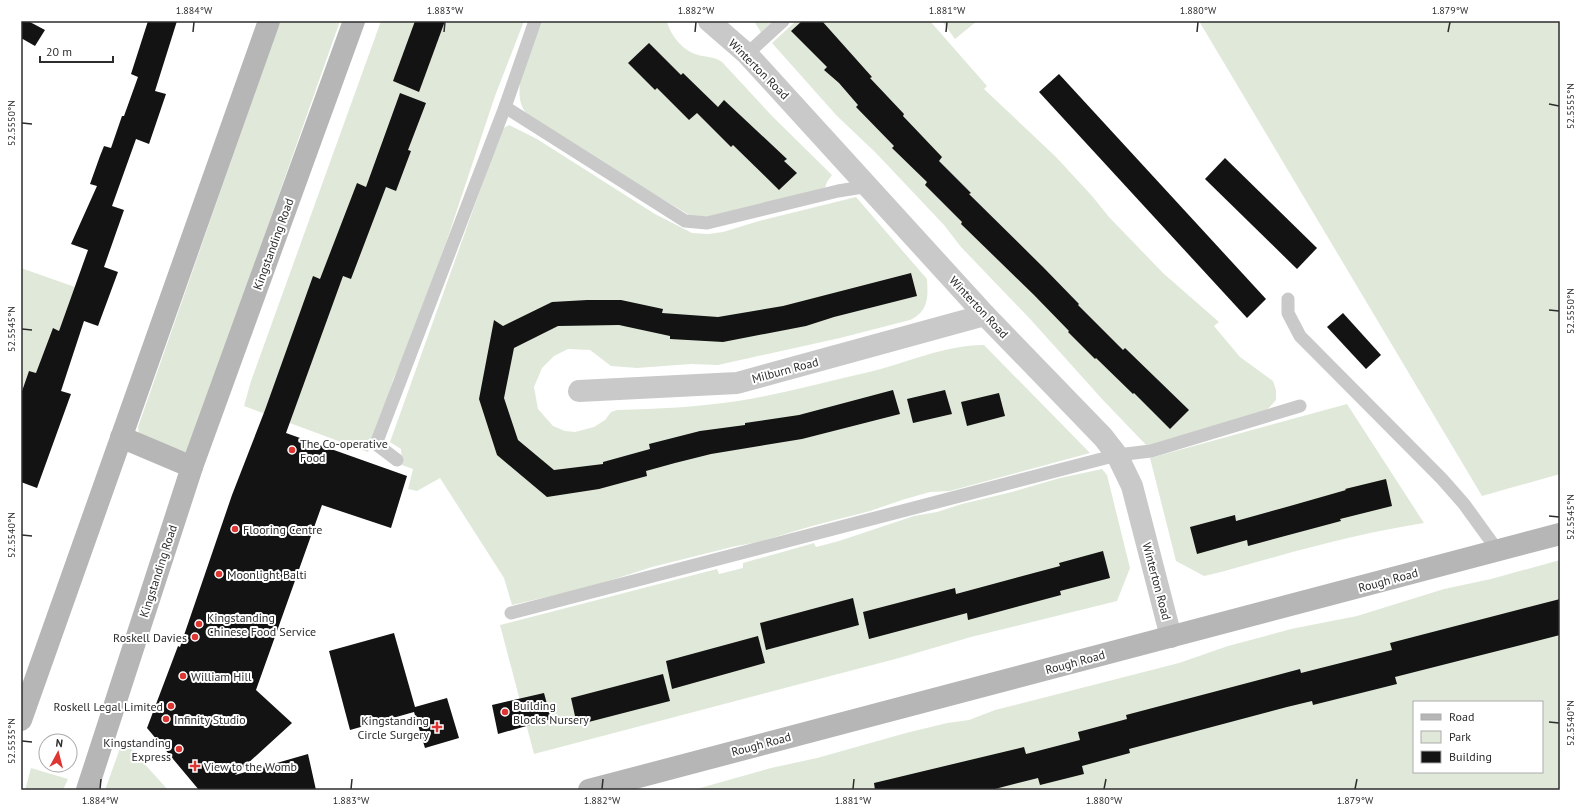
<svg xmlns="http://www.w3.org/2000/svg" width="1581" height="811" viewBox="0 0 1581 811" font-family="'PT Sans',sans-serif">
  <rect width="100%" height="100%" fill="#fff"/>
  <g fill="#e0e9d9" fill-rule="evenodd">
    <path d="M280,21h60l-152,432 -49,-18 -1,-8z"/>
    <path d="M381,21h143l-29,75 -48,144 -44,118 -10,22 -7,24 -18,48 -124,-46 7,-25z"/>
    <path d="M541,21h126c3,14 16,30 31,34 9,2 17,2 24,7l51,55 59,58 -5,7 -2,6 -108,28 -23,2 -108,-65 -60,-40c-18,-22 6,-68 15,-92z"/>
    <path d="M754,21h22l-14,13z"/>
    <path d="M796,21h134l57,65 -3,3 72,68 36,39 17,21 54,56 56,49 -5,4 26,31 33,24 3,9v10l-9,10 -120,36 -45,-47 -71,-79 -70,-73 -17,-22 -69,-73 -38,-36 -65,-73z"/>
    <path d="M942,21h35l-22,18z"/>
    <path d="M1199,21h361v453l-78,22z"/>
    <path d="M509,125l28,14 118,75 37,19 16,1 15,-2 36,-11 97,-24 71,82c1,18 2,32 -17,41l-70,18 -122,27 -27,-1 -54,4 -26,-2 -21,-16 -22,-1 -14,7 -12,12 -8,19 4,22 15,17 12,5 10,1 19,-5 11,-7 6,-8 6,-2c40,-1 81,-3 121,-9 44,-7 87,-19 131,-29 38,-9 75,-27 115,-27l106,108 -140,38 -20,1 -28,8 -32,11 -58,15 -53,16 -23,4 -84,21 -62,20 -78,18 -8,-27 -64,-100 -23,13 -9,-2 5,-20 -11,-4 -1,-16 -11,-7 112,-313z"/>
    <path d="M21,268l54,19 -16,44 -6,-2 -13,34 4,12 -15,-4 -8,23z"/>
    <path d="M1347,404l77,119c-50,8 -100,20 -149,34 -24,6 -47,14 -71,19l-28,-15 -26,-103z"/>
    <path d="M1102,469l5,6 23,93 -13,33 -146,36 -72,21 -365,96 -34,-129 217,-56 2,5 24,-6v-5l71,-20 2,4 23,-6 75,-25 23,-4 25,-8 50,-12 48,-14z"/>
    <path d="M1560,560v230h-867l78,-22 46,-10 89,-25 41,-10 22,-3 26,-10 184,-47 49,-17 63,-17 66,-13 87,-27 47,-10zM1414,702h128v70h-128z"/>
    <path d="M123,740l45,50h-63z"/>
    <path d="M31,768l37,11 -5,11h-38z"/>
  </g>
  <g fill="#131313">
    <path d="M21,21h7l17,9 -10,16 -14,-8z"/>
    <path d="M148,21h29l-22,70 11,3 -17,50 -13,-5 -24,67 12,4 -20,57 14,5 -20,54 -14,-5 -23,70 10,3 -34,94 -16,-6v-88l8,-23 7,2 17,-45 6,3 29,-81 -17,-6 26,-58 -7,-2 10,-28 4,-10 7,2 11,-32h2l14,-39 -7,-3z"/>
    <path d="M415,21h30l-26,71 -26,-11z"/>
    <path d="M802,21h20l50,56 -2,1 34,36 -1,2 39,41 -3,4 32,32 -2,1 74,73 36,37 -1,1 45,45 2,-2 64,62 -19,19 -36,-36 -1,1 -37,-36 -1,1 -27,-27 1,-1 -35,-36 -73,-71 1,-2 -37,-37 2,-3 -35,-34 2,-2 -38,-39 2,-2 -19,-22 -15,-13 3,-3 -36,-36z"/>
    <path d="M649,43l32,32 2,-2 35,34 6,-7 63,59 -3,2 13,12 -18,17 -46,-45 -2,2 -34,-34 -8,7 -32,-32 -2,2 -27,-27z"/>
    <path d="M1059,74l207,225 -19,19 -208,-226z"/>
    <path d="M400,93l26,10 -18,47 3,1 -15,40 -10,-4 -35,92 -8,-3 -57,157 121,43 -16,52 -69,-23 -66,185 36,33 -57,52 73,-21 8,36h-117l-52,-62 31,-82 2,1 52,-152 33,-85 48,-134 7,3 37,-96 9,4z"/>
    <path d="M1225,158l92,90 -20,21 -92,-90z"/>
    <path d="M911,273l6,23 -83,21 -28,9 -83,16 -53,-3v-3l-51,-11 -61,1 -44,22 -10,50 14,42 36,30 49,-6v-2l47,-13 -1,-5 51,-13 45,-6v-2l54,-8 94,-25 7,24 -98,25 -91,15 -36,9 -29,8 1,5 -48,13 -52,8 -50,-42 -18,-56 15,-79 9,6 49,-24 35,-2h34l42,9 -1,4 56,4 65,-11z"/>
    <path d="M1343,313l38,42 -15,14 -39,-42z"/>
    <path d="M945,390l7,24 -39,9 -6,-24z"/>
    <path d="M999,393l6,23 -38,10 -6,-24z"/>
    <path d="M1386,479l6,27 -52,13 1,2 -93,25 -1,-6 -50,14 -7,-27 45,-12 1,6 54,-15 56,-16 -1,-1z"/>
    <path d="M1103,551l7,27 -50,13 1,4 -93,25 -1,-7 -98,26 -6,-27 92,-24 1,6 104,-28 -1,-3z"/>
    <path d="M853,598l6,27 -93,25 -6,-27z"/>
    <path d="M1560,599v36l-165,42 2,7 -84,21 -1,-4 -25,6 -158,42 1,4 -48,13 2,8 -44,11 -2,-7 -47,12h-116l-1,-7 150,-36 2,7 54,-14 -2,-8 49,-13 -1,-4 174,-46 1,4 91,-23 -2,-7z"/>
    <path d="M394,633l21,74 32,-9 12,40 -34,10 -11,-36 -64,18 -21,-79z"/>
    <path d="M758,636l7,27 -93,26 -6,-28z"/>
    <path d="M663,674l7,27 -93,24 -6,-27z"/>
    <path d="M544,693l7,26 -53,15 -6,-29z"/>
  </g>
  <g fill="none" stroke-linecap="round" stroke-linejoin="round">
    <g stroke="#c9c9c9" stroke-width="13">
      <path d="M747,54l36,-33"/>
      <path d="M505,107l180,114 22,2 131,-32 31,-5"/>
      <path d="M1288,299v14l12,23 142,143 22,25 34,47"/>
      <path d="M397,460l-21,-16 129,-337 30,-86"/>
      <path d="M511,613l606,-158 34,-4 149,-45"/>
    </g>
    <g stroke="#c9c9c9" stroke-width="22">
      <path d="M709,21l38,33 238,261 118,122 14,18 15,31 39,151"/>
      <path d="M579,391l158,-8 248,-68"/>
    </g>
    <g stroke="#b6b6b6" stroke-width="22">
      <path d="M121,437l71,30"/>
      <path d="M21,720l248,-699"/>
      <path d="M87,790l105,-323 162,-446"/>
      <path d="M589,790l971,-256"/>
    </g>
  </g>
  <path fill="none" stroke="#2c2c2c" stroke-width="1.5" d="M193,32l1,-10M444,32l1,-10M695,32l1,-10M946,32l1,-10M1197,32l1,-10M1448,32l2,-10M1549,104l10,2M22,123l10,1M1549,310l10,1M22,329l10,1M1549,516l10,1M22,535l10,1M1549,722l10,1M22,741l10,1M100,789l1,-10M351,789l1,-10M602,789l1,-10M853,789l1,-10M1104,789l2,-10M1355,789l2,-10"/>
  <g fill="#de3633" stroke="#fff" stroke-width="1.5">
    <circle cx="292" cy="450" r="4"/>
    <circle cx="235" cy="529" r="4"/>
    <circle cx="219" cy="574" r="4"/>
    <circle cx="199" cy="624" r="4"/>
    <circle cx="195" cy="637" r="4"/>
    <circle cx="183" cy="676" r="4"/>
    <circle cx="171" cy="706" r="4"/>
    <circle cx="505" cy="712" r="4"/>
    <circle cx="166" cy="719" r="4"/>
    <path d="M435 721h4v4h4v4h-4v4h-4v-4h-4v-4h4z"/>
    <circle cx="179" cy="749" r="4"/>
    <path d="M193 760h4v4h4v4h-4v4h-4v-4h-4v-4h4z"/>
  </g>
  <g text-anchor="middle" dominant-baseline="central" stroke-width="4" stroke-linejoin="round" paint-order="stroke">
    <g font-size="12" fill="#2c2c2c" stroke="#fff">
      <text transform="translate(759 69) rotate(45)">Winterton Road</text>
      <text transform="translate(273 244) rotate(-70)">Kingstanding Road</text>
      <text transform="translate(979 307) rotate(47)">Winterton Road</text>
      <text transform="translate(785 370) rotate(-15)">Milburn Road</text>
      <text transform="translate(158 571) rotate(-72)">Kingstanding Road</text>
      <text transform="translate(1388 580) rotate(-15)">Rough Road</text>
      <text transform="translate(1157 581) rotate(75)">Winterton Road</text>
      <text transform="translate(1075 662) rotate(-15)">Rough Road</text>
      <text transform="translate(761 744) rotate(-15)">Rough Road</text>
    </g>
    <g font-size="12" fill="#2c2c2c" stroke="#fff" text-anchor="start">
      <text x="300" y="443">The Co-operative<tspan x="300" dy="14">Food</tspan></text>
      <text x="243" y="529">Flooring Centre</text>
      <text x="227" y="574">Moonlight Balti</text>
      <text x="207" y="617">Kingstanding<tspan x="207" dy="14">Chinese Food Service</tspan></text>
      <text x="187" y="637" text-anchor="end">Roskell Davies</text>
      <text x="191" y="676">William Hill</text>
      <text x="513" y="705">Building<tspan x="513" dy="14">Blocks Nursery</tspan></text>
      <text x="163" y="706" text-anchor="end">Roskell Legal Limited</text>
      <text x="174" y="719">Infinity Studio</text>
      <text x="429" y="720" text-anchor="end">Kingstanding<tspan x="429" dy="14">Circle Surgery</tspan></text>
      <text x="171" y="742" text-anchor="end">Kingstanding<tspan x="171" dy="14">Express</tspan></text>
      <text x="204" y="766">View to the Womb</text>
    </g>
  </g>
  <rect width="1581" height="811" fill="none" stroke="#ffffff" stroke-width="44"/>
  <rect x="1413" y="701" width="130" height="72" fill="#ffffff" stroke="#ababab"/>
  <rect x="1421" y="714" width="20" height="6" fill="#b6b6b6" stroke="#ababab"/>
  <text x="1449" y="721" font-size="12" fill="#2c2c2c">Road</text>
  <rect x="1421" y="731" width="20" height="12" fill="#e0e9d9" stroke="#ababab"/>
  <text x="1449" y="741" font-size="12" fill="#2c2c2c">Park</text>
  <rect x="1421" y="751" width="20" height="12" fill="#131313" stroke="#ababab"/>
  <text x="1449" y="761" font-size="12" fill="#2c2c2c">Building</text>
  <g transform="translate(58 753) rotate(7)"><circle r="19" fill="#ffffff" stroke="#ababab"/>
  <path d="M0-3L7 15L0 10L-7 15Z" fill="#de3633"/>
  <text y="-6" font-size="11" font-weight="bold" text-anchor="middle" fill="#2c2c2c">N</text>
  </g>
  <path d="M40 56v6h73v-6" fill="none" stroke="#2c2c2c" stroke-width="2"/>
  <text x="46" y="56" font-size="12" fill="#2c2c2c" stroke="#ffffff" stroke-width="3" paint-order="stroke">20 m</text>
  <rect x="22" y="22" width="1537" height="767" fill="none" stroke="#2c2c2c" stroke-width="1.5"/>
  <g font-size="10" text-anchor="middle" fill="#2c2c2c">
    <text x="194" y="14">1.884°W</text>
    <text x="445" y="14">1.883°W</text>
    <text x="696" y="14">1.882°W</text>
    <text x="947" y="14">1.881°W</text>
    <text x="1198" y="14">1.880°W</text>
    <text x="1450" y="14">1.879°W</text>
    <text transform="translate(1570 106) rotate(-90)" y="4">52.5555°N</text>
    <text transform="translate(11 123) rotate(-90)" y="4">52.5550°N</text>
    <text transform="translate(1570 311) rotate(-90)" y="4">52.5550°N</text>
    <text transform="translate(11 329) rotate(-90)" y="4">52.5545°N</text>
    <text transform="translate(1570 517) rotate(-90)" y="4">52.5545°N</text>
    <text transform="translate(11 535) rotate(-90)" y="4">52.5540°N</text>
    <text transform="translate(1570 723) rotate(-90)" y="4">52.5540°N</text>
    <text transform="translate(11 741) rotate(-90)" y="4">52.5535°N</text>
    <text x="100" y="804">1.884°W</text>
    <text x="351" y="804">1.883°W</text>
    <text x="602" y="804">1.882°W</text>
    <text x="853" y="804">1.881°W</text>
    <text x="1104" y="804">1.880°W</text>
    <text x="1355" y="804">1.879°W</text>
  </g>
</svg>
